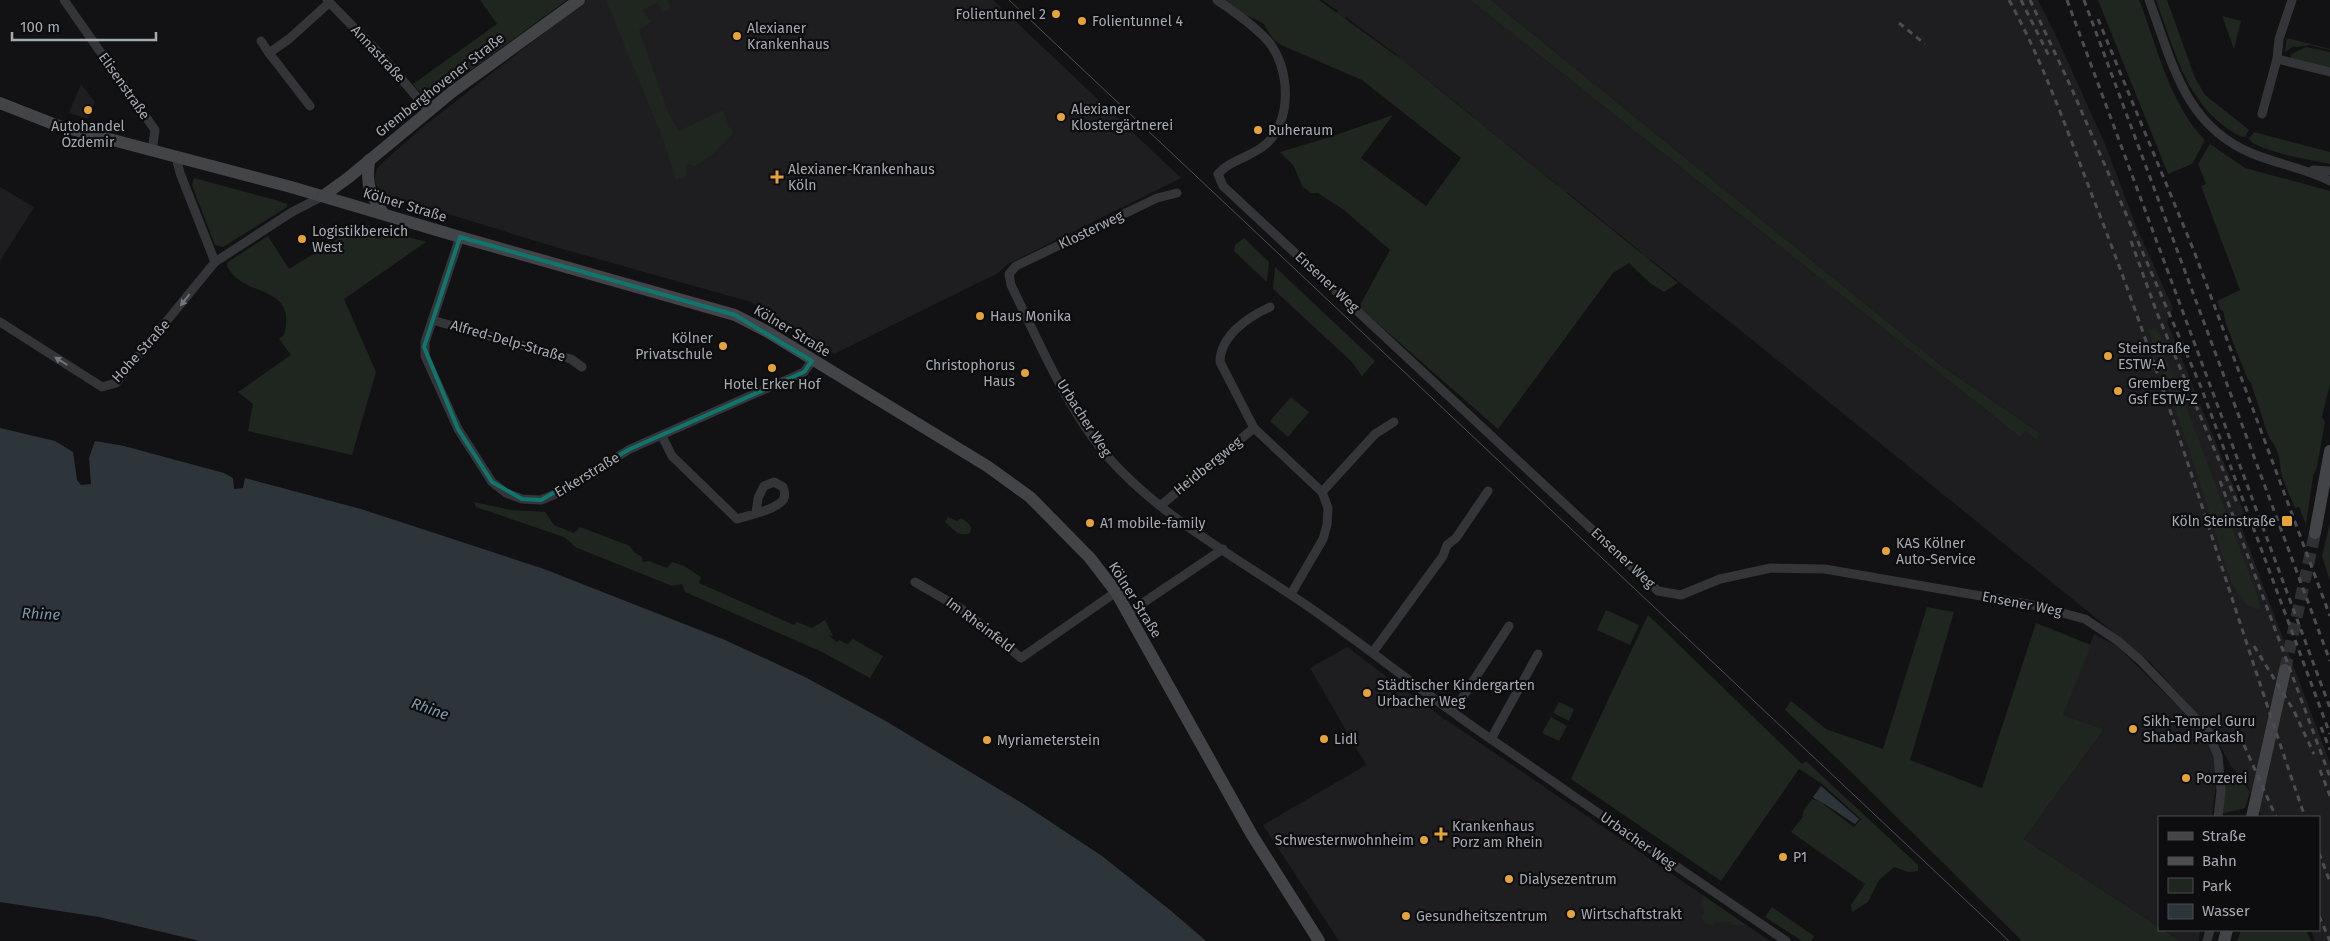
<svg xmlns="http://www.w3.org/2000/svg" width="2330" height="941" viewBox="0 0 2330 941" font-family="'Fira Sans',sans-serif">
  <rect width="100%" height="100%" fill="#121214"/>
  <g fill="#1e1e21">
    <path d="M586,0h407l188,178 -173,86 -10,9 -164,81 -83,-52 -199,-56 -172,-53 -6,-13 3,-11 4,-5 43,-38z"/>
    <path d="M1322,0h148l550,437 6,-6 14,2 -97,-66 -452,-367h547l19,38 48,106 31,82 37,82 -6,14 78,193 -6,6 91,242v178h-15l-4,-11h8v-113h-57l-14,-30 -17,-21 -20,-37 -62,-68 -409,-331 -90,-71 -3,3 -7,-6 2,-3 -75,-61 -3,3 -8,-6 3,-3 -76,-61 -3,2 -7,-6 2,-3 -70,-56 -2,3 -8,-6 2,-4 -51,-38 -2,3 -8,-6 2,-3z"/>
    <path d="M81,84l14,18 -7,17 -19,-6z"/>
    <path d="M0,187l34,20 -34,54z"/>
    <path d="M2094,634l23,12 87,86 10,22 2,29 -4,34h-53v110l-135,-88 80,-110 -41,-14z"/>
    <path d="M1347,647l97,72 -4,3 5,-3 325,222h-431l-76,-116 103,-60 -56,-97z"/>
    <path d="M2163,930h37l-1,11h-18z"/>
  </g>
  <g fill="#1f261f">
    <path d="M480,0h87l-132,96c-11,2 -16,-4 -22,-12l84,-60z"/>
    <path d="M606,0h61l4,8 -8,4 -5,-9 -16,7 9,12 -12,8 30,85 10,16 44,-21 3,9 -2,3 10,10 -21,22 -18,12 -9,-2v12l-10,4 -13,-41z"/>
    <path d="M1221,0h98l86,62 273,221 -14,9 -14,-9 -21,-20 -16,10 -115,156 -139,-122 31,-57 -46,-40 -26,-17h-7l-8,-6 -10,-22 -13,-13 50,-15 63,-22 -32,43 65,48 35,-48 -99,-78 -81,-35 -8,-6 -10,-16 -19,-9z"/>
    <path d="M1470,0h21l452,367 97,66 -4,7 -10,-9 -6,6z"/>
    <path d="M2098,0h41c18,46 31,105 66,140l-13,24 -24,10z"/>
    <path d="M2156,0h11l28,78 10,17 44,35 -4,7c-6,0 -12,-5 -17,-8 -43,-30 -55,-83 -72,-129z"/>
    <path d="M2222,16l19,5 -7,28z"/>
    <path d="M2287,38l43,11v1l-20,-5 -14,2 -2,-1 -9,6z"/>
    <path d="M2306,47l24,5v15l-38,-8 -2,-4z"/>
    <path d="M2254,132l76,20v12c-17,-4 -72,-12 -81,-25z"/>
    <path d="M2210,144l35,24 85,23v193l-8,33 3,5 -8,45 -4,9 -7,49 -7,-18 -4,1c-4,-11 -12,-25 -14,-37 -1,-12 -3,-24 -12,-33l-18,-55 -4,-5 -21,-54 -3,-14 -2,1 -4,-10 23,-11 -39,-104 5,-2 -8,-20z"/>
    <path d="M194,178l81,22 12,4v3l-64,40 -8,-2 -23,-60z"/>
    <path d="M362,224l64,18 -82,57 32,73 -24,83 -104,-24 5,-27 -15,-12 53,-37 -12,-16 5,-4c14,-52 -41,-36 -57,-69l1,-4 40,-26 21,33z"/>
    <path d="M1244,238l25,24 -2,20 -33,-31 1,-6z"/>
    <path d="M1275,267l100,94 -13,15 -10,-14 -79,-73z"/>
    <path d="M2154,328c7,4 13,21 11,29l12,26 81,214 3,10 -2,3 -13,-6 -15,-22 -36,-115 -47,-138z"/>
    <path d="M1291,397l18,15 -21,25 -18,-16z"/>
    <path d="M474,502l37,8 34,2 9,13 20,8 6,-6 50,19 5,7 6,3 2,6 6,-1 18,7 5,-6 12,4 17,11 -2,6 95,42 3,-3 15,6 13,-8 8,16 -5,-1 9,7 2,-2 8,4 6,-5 30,17 -13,22 -48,-26 -137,-60 -3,-8 -10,2 -95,-38 -13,-11 -88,-30z"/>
    <path d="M948,517l9,4 4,-3c6,4 12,7 9,15 -12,5 -16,-4 -25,-11z"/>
    <path d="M2330,523v58l-8,-25z"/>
    <path d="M1927,607l27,5 -44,148 72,28 54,-165 55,22 -28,70 41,14 -80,110 135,88v3h4l18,11h-159l-180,-178 -57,-53 6,-9 35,28 57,20z"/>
    <path d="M1606,610l33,15 -9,20 -33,-15z"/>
    <path d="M1648,615l154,149 4,-3 112,104v6l-9,1 -15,-5 -15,13 -11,22 -16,10 -1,-7 14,-21 -74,-52 11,-14 2,-8 8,-11 7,2 35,26 7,-8 -40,-36 -22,-14 -78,112 -150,-102z"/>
    <path d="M1559,702l15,7 -5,12 -16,-8z"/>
    <path d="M1551,717l16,9 -8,15 -17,-8z"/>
    <path d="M2240,777l10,15 -5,16 -24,6 4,-36 9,2z"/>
    <path d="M1703,896l2,1 41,28h-14v-3h-18l-1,3 -9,-2 -3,-8h3v-7l-3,-1z"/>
    <path d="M1772,907l42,29 -3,5h-9l-37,-24z"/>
    <path d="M2241,930h65l5,11h-74z"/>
  </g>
  <g fill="#2d353b">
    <path d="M0,428l55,13 18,11 4,28 4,5 10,-1 -2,-26 6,-17 29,5 100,27 9,5 1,11 9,-1 2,-10 116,31 183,60 181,71 80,37 79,43 141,85 77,51 68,54 36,31h-1006l-101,-24 -99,-15z"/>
    <path d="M1821,786l38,33 -4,5c-8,-5 -35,-24 -40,-25l-2,-2z"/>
  </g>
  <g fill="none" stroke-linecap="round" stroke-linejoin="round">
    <path stroke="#2f3034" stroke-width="12" stroke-dasharray="12 6" stroke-linecap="butt" d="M2285,670l30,-137"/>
    <g stroke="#343538" stroke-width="9">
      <path d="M64,0l91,130 -3,21"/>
      <path d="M327,0l54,55 47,55"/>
      <path d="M1217,0c17,12 37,25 51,41 22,26 25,79 -2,103 -14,13 -35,15 -48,30l5,12 435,405 23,4 39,-16 51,-11 54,1 208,36 52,14 33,22 21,18 69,72 10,25 3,35 -3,26"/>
      <path d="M2149,0c23,61 35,125 102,153 26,11 53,15 79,28"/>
      <path d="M261,41l8,12"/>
      <path d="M2277,59l53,13"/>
      <path d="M310,106l-41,-53 20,-14 40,-36"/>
      <path d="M2262,114l15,-55 2,-20 13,-39"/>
      <path d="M176,157l4,16 35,89"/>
      <path d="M2313,170l17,1"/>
      <path d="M1177,193l-20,5 -141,68 -7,8 2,11c27,55 57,126 97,172 57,65 141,107 211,157 58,41 113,85 172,125 98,68 196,135 295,202"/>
      <path d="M460,237l-35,105v14l33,73 34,53 14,11 16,6 19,1 17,-7 72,-44 174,-77 8,-11"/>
      <path d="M432,320l139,39 11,8"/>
      <path d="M0,322l102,65 14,-4 99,-121 77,-50 31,-16"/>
      <path d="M1254,428l68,64 6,16 -1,17 -4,14 -32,55"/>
      <path d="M662,436l10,20 65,63c13,-4 34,-8 44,-17 5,-4 4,-10 2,-15l-9,-5 -10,4 -6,12 -2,15"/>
      <path d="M1322,492l53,-58 19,-12"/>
      <path d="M1160,506l94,-78 -34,-66c0,-26 28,-45 50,-55"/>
      <path d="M915,582l48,28 58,48 95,-66"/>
      <path d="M1128,613l95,-64"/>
      <path d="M1373,652l70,-96 4,-11 9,-7 32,-47"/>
      <path d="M1453,712l56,-86"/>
      <path d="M1491,739l47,-85"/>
      <path d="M2207,941l3,-11"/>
    </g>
    <g stroke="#424448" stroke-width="12">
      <path d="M0,103l56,22 235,62 169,50 275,78 31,16 221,135 43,31 60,61 26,34 136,243 67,106"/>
      <path d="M369,160c-3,25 0,32 14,53"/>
      <path d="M323,196l25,-18 104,-86 127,-92"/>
      <path d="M2315,533l15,-82"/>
      <path d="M2252,817l33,-147"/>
      <path d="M2224,941l3,-11"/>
    </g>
    <path stroke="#4b4d51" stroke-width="1" d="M1009,0l1000,941"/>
    <g stroke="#4b4d51" stroke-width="3" stroke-dasharray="6 5" stroke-linecap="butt">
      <path d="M2009,0c37,67 62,142 90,213 77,199 136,403 206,604"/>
      <path d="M2021,0l28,56"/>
      <path d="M2030,0l41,87 130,300 129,347"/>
      <path d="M2067,0l263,708"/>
      <path d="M2084,0l246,661"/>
      <path d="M2098,19l96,232 136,365"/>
      <path d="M1899,23l26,21"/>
      <path d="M2131,241l26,72 80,190"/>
      <path d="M2220,481l110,296"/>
      <path d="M2254,646l40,65 20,43"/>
      <path d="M2321,727l9,23"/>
      <path d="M2244,745l32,72"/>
      <path d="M2320,770l10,26"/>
      <path d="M2319,853l11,29"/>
      <path d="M2319,916l11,25"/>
    </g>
  </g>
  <defs><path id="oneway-solid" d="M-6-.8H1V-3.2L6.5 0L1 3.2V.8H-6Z" transform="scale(1.25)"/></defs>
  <g fill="#72757c">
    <use href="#oneway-solid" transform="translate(185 300) rotate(128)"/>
    <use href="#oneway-solid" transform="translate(61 361) rotate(-148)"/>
  </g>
  <path fill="none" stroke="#0f766e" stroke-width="4" stroke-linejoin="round" d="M460,237l275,78 77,46 -8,11 -174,77 -89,51 -19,-1 -30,-17 -34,-53 -34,-82z"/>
  <g fill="#e4a43a" stroke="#0d0d0f" stroke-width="2">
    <circle cx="1056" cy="14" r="5"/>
    <circle cx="1082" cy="21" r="5"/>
    <circle cx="737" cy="36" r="5"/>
    <circle cx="88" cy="110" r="5"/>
    <circle cx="1061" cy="117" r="5"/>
    <circle cx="1258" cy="130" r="5"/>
    <path d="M774.5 169.5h5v5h5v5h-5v5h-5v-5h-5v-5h5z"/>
    <circle cx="302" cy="239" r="5"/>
    <circle cx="980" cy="316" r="5"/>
    <circle cx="723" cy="346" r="5"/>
    <circle cx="2108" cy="356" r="5"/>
    <circle cx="772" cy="368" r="5"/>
    <circle cx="1025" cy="373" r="5"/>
    <circle cx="2118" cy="391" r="5"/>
    <rect x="2281" y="515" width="12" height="12" rx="2.5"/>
    <circle cx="1090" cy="523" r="5"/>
    <circle cx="1886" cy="551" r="5"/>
    <circle cx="1367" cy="693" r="5"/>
    <circle cx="2133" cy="729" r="5"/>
    <circle cx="1324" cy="739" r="5"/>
    <circle cx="987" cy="740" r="5"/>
    <circle cx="2186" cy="778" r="5"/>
    <path d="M1438.5 826.5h5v5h5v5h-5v5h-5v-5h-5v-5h5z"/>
    <circle cx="1424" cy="840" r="5"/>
    <circle cx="1783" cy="857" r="5"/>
    <circle cx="1509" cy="879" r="5"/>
    <circle cx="1571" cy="914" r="5"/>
    <circle cx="1406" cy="916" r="5"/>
  </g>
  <g text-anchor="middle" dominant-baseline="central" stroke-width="4.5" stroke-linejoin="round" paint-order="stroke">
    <g font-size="14" fill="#a5aab3" stroke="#0d0d0f" text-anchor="start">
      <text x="1046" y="14" text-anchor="end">Folientunnel 2</text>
      <text x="1092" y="21">Folientunnel 4</text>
      <text x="747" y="28">Alexianer<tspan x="747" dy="16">Krankenhaus</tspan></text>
      <text x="1071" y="109">Alexianer<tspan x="1071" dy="16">Klostergärtnerei</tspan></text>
      <text x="88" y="126" text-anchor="middle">Autohandel<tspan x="88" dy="16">Özdemir</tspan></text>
      <text x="1268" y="130">Ruheraum</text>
      <text x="788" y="169">Alexianer-Krankenhaus<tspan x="788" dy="16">Köln</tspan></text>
      <text x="312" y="231">Logistikbereich<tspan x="312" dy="16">West</tspan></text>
      <text x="990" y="316">Haus Monika</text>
      <text x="713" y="338" text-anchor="end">Kölner<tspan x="713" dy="16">Privatschule</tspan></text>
      <text x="2118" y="348">Steinstraße<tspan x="2118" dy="16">ESTW-A</tspan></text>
      <text x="1015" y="365" text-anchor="end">Christophorus<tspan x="1015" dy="16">Haus</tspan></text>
      <text x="2128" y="383">Gremberg<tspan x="2128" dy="16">Gsf ESTW-Z</tspan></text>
      <text x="772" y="384" text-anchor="middle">Hotel Erker Hof</text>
      <text x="2276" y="521" text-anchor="end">Köln Steinstraße</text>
      <text x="1100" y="523">A1 mobile-family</text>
      <text x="1896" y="543">KAS Kölner<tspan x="1896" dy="16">Auto-Service</tspan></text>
      <text x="1377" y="685">Städtischer Kindergarten<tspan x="1377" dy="16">Urbacher Weg</tspan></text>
      <text x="2143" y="721">Sikh-Tempel Guru<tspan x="2143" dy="16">Shabad Parkash</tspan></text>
      <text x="1334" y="739">Lidl</text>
      <text x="997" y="740">Myriameterstein</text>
      <text x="2196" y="778">Porzerei</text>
      <text x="1452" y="826">Krankenhaus<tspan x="1452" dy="16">Porz am Rhein</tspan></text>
      <text x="1414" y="840" text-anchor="end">Schwesternwohnheim</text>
      <text x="1793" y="857">P1</text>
      <text x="1519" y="879">Dialysezentrum</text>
      <text x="1581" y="914">Wirtschaftstrakt</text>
      <text x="1416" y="916">Gesundheitszentrum</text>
    </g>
    <g font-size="14" fill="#a5aab3" stroke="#0d0d0f">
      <text transform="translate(378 54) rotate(47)">Annastraße</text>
      <text transform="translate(440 85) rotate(-38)">Gremberghovener Straße</text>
      <text transform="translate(124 86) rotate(55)">Elisenstraße</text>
      <text transform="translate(405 205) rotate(17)">Kölner Straße</text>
      <text transform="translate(1091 230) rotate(-26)">Klosterweg</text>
      <text transform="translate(1327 282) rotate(43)">Ensener Weg</text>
      <text transform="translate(792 331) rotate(31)">Kölner Straße</text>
      <text transform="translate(508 341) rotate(16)">Alfred-Delp-Straße</text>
      <text transform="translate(141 351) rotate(-48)">Hohe Straße</text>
      <text transform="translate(1084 418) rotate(57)">Urbacher Weg</text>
      <text transform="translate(1208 466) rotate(-39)">Heidbergweg</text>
      <text transform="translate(587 475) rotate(-31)">Erkerstraße</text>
      <text transform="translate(1623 558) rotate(43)">Ensener Weg</text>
      <text transform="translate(1135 600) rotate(58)">Kölner Straße</text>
      <text transform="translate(2022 604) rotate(11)">Ensener Weg</text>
      <text transform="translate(980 625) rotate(37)">Im Rheinfeld</text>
      <text transform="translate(1638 841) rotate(35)">Urbacher Weg</text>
    </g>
    <g font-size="15" font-style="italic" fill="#7e99ac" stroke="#0d0d0f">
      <text transform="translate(41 614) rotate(3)">Rhine</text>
      <text transform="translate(430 709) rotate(20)">Rhine</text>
    </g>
  </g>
  <rect x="2158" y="816" width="162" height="115" fill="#0d0d0f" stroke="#4a4c51"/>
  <rect x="2168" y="832" width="25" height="8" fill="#424448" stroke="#4a4c51"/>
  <text x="2202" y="841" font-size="15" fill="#a5aab3">Straße</text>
  <rect x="2168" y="857" width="25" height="8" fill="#4b4d51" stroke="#4a4c51"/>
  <text x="2202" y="866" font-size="15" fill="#a5aab3">Bahn</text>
  <rect x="2168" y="878" width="25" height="15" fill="#1f261f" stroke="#4a4c51"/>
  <text x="2202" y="891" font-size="15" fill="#a5aab3">Park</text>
  <rect x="2168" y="904" width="25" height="15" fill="#2d353b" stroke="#4a4c51"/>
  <text x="2202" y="916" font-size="15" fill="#a5aab3">Wasser</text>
  <path d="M12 32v8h144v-8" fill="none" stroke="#a5aab3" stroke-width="2.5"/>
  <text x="20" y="32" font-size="15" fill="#a5aab3" stroke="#0d0d0f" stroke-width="4" paint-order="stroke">100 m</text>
</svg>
